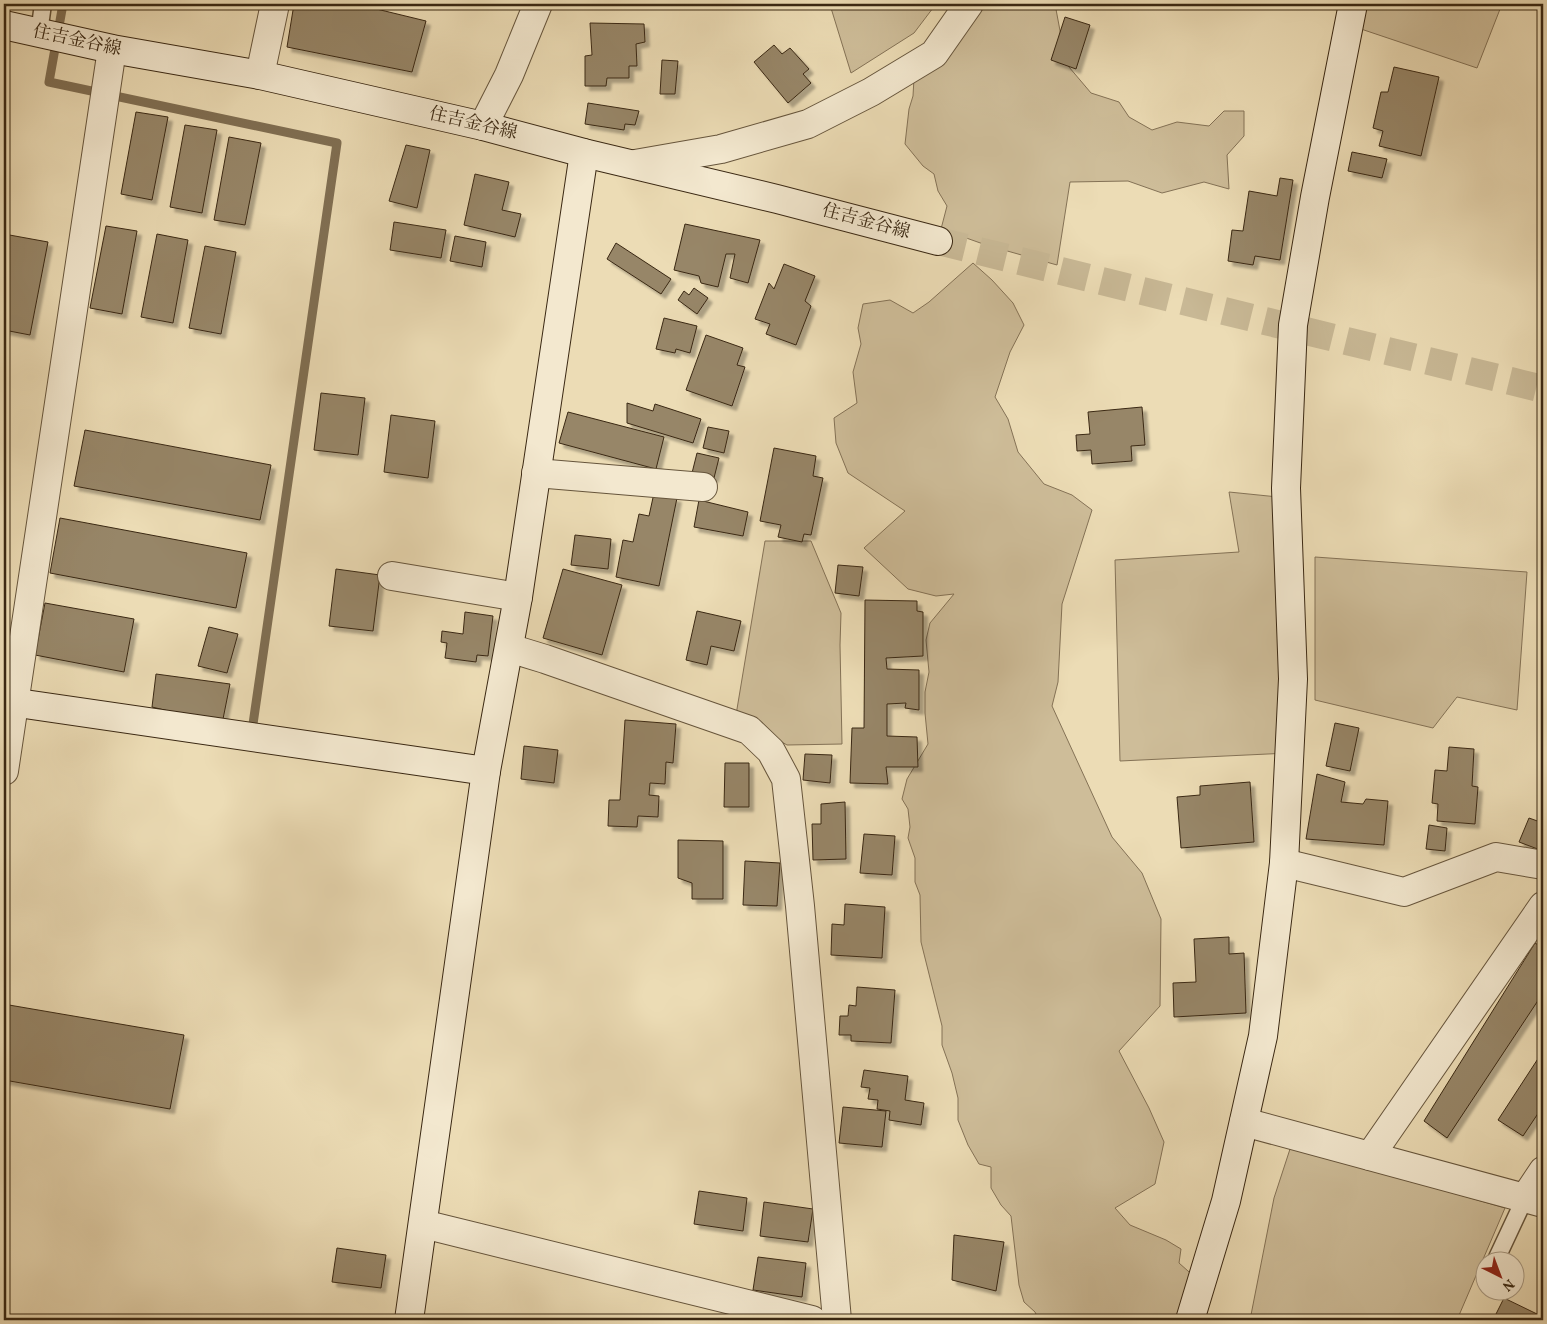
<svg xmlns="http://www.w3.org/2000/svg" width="1547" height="1324" viewBox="0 0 1547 1324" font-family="Vollkorn,'Noto Serif JP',serif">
  <defs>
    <filter id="shadow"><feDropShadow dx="4.5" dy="4.5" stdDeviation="1" flood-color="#0004"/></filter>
  </defs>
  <rect width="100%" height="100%" fill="#ecdcb5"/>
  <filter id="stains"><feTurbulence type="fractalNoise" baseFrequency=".004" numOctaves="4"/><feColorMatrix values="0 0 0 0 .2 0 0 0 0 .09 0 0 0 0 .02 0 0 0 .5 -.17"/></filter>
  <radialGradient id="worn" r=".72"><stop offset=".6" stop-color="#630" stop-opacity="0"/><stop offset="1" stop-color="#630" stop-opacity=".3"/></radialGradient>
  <g fill="#cebd99" stroke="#847256">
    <path d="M824,4h112l-22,29 -63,40 -20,-65z"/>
    <path d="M955,4h100l6,32 -3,18 33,39 28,9 10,15 23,13 25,-8 32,4 15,-15h20v25l-17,19 2,34 -25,-7 -42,11 -34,-12 -58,1 -13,83 -71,-20 -45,-16 6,-23 -9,-15 -4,-17 -11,-8 -18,-22 4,-35 4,-13 2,-36 10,-17 22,-25z"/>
    <path d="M1362,4h140l-25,64 -119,-40z"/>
    <path d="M973,263l19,17 21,23 11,22 -14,27 -15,45 13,22 10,33 26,32 28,11 20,15 -30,94 -4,78 -6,24 60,131 30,36 19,46 -1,87 -41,45 30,57 15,34 -9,42 -40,24 15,17 36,15 15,9 -2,14 18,16 -7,41h-151l-4,-8 -11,-10 -5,-17 -8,-69 -10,-11 -10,-17v-21l-12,-3 -11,-19 -10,-25v-22l-6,-25 -10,-28v-19l-21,-84 -1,-47 -5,-13v-24l-7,-20 2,-11 -2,-18 -6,-10 5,-20 21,-35 -3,-31v-21l4,-20 -3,-32 4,-17 24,-29 -18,2 -28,-7 -44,-41 41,-37 -57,-38 -12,-30 -2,-25 23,-15 -4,-31 8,-28 -3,-16 5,-24 27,-4 23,13 16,-11z"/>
    <path d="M1229,492l49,5 11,256 -169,8 -5,-201 124,-8z"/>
    <path d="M765,541h46l30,72 -1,32 2,99 -55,1 -51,-30z"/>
    <path d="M1315,557l212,15 -10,138 -60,-13 -24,31 -118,-28z"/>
    <path d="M1291,1146l214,62 -48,112h-207l24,-122z"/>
  </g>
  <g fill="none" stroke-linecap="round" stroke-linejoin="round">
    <path stroke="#806f53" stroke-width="9" d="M63,4l-14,78 288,61 -84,581"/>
  </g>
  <g fill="#978667" stroke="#3a2813" filter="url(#shadow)">
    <path d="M294,4h62l70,17 -14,51 -125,-25z"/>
    <path d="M1065,17l25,8 -14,44 -25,-9z"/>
    <path d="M590,23l54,1 1,18 -9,2 1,22h-8v12h-22l-1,8h-21v-30l7,-1z"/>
    <path d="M774,45l8,9 8,-6 19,21 -6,5 8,9 -23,20 -34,-41z"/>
    <path d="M662,60l16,1 -3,33h-15z"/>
    <path d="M1394,67l45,10 -18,79 -42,-10 4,-15 -10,-3 8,-36h7z"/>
    <path d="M588,103l51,8 -4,14 -10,-1 -1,6 -39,-6z"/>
    <path d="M136,112l32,5 -16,83 -31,-6z"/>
    <path d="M185,125l32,5 -15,83 -32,-6z"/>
    <path d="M229,137l32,6 -16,82 -31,-5z"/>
    <path d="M406,145l24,5 -13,58 -28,-7z"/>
    <path d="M1352,152l35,7 -5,19 -34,-7z"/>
    <path d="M475,174l34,8 -7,28 19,4 -6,23 -51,-12z"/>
    <path d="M1280,178l13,2 -13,80 -25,-4 -2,9 -25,-4 4,-31 11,1 6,-40 28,5z"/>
    <path d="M394,222l52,8 -5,28 -51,-8z"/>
    <path d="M685,224l75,16 -12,43 -18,-5 5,-24h-9l-8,33 -17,-4 -2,-7 -25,-6z"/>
    <path d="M106,226l31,5 -15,83 -32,-6z"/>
    <path d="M4,234l44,8 -18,93 -26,-5z"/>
    <path d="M157,234l31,6 -15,83 -32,-6z"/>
    <path d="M455,236l31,6 -4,25 -32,-6z"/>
    <path d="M616,243l55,36 -10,15 -54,-35z"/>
    <path d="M205,246l31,6 -15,82 -32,-6z"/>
    <path d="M784,264l31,12 -10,25 6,5 -15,39 -30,-11 4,-10 -15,-5 14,-36 5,6z"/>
    <path d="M694,288l14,10 -11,16 -19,-14 6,-9 5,4z"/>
    <path d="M664,318l33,8 -7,27 -14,-4 -1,4 -19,-4z"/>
    <path d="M706,335l37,13 -6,17 8,2 -13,39 -46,-16z"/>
    <path d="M321,393l44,5 -7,57 -44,-5z"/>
    <path d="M627,403l26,8 2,-7 46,15 -8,24 -66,-20z"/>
    <path d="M1142,407l3,38 -14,1 1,15 -40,3 -1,-14 -14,1 -1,-16 14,-1 -2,-22z"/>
    <path d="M568,412l96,25 -8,32 -97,-26z"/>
    <path d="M391,415l44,6 -7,57 -44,-6z"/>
    <path d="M708,427l21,4 -5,22 -21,-5z"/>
    <path d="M85,430l186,35 -11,55 -186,-34z"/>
    <path d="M774,448l42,8 -3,20 10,2 -12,57 -7,-1 -2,8 -24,-5 3,-12 -21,-4z"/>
    <path d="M697,453l22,5 -5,20 -22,-5z"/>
    <path d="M654,493l23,5 -18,88 -43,-9 7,-37 10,2 6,-28 10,2z"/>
    <path d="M699,500l49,12 -5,24 -49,-9z"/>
    <path d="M60,518l187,35 -11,55 -186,-35z"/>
    <path d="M575,535l36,4 -3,30 -37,-4z"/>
    <path d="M838,565l25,2 -4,29 -24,-3z"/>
    <path d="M336,569l44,6 -7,56 -44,-5z"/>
    <path d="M563,569l59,16 -20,70 -59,-17z"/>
    <path d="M865,600l52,1v10l6,1v44l-37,2 1,11 32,1v40l-14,-2 1,-5 -19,1v32l30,1 1,30h-32l2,17 -38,-1 2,-55h12z"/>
    <path d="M45,603l89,16 -10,53 -89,-17z"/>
    <path d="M697,611l44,10 -7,30 -23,-5 -4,19 -21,-5z"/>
    <path d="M465,612l28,4 -5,40 -11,-1 -1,7 -31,-4 2,-15 -6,-1 1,-11 21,3z"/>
    <path d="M209,627l29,7 -11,39 -29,-7z"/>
    <path d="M156,674l74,10 -8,40 -70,-17z"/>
    <path d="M625,720l51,4 -3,39 -7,-1 -1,22 -15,-1 -1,12 10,1 -1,21 -20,-1 -1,11 -29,-1 1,-26h11z"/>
    <path d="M1335,723l24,5 -9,43 -24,-5z"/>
    <path d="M524,746l34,4 -4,33 -33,-4z"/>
    <path d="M1449,747l25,2 -2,37 6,1 -3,37 -38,-3 1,-17 -6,-1 3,-33 12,1z"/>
    <path d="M805,754l27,1 -2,28 -27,-3z"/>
    <path d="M725,763h24v44h-25z"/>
    <path d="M1317,774l28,8 -4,20 22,2 3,-5 22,2 -4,44 -78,-6z"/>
    <path d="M1250,782l4,60 -73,6 -4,-51 23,-2v-9z"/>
    <path d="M845,802l1,57 -33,1 -1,-36h9v-20z"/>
    <path d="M1529,818l14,5v28l-24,-9z"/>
    <path d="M1429,825l18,3 -2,23 -19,-2z"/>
    <path d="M864,834l31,2 -3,39 -32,-2z"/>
    <path d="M678,840l45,1v58h-31v-16l-14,-5z"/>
    <path d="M745,861l35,2 -3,43 -34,-1z"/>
    <path d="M845,904l40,3 -3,51 -51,-3 1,-31 12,1z"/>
    <path d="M1229,937v17l15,-1 2,60 -72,4 -1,-34 23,-1 -2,-43z"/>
    <path d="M1535,943l8,5v45l-96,145 -23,-17z"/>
    <path d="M857,987l38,3 -4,53 -40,-2v-6h-12l1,-19h8l1,-11 7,1z"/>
    <path d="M9,1005l175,30 -14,74 -166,-29v-46z"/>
    <path d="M1543,1051v55l-20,30 -25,-16z"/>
    <path d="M864,1070l44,6 -3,24 19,3 -3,22 -32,-5 1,-9 -13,-2 1,-9 -10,-1 2,-11 -9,-1z"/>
    <path d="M843,1107l43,4 -4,36 -43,-4z"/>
    <path d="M699,1191l48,7 -4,33 -49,-7z"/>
    <path d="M764,1202l49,7 -5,33 -48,-6z"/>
    <path d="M954,1235l50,7 -8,49 -44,-11z"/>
    <path d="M337,1248l49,7 -5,33 -49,-6z"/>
    <path d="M758,1257l48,6 -4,34 -49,-7z"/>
    <path d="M1504,1298l33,16 -3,6h-41z"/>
  </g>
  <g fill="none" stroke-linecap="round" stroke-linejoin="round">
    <path stroke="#c8b895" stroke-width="28" stroke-dasharray="28 14" stroke-linecap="butt" d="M938,241l605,148"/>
    <defs>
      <g id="lane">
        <path d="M39,33l4,-29"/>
        <path d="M1495,1262l30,-64"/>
      </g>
      <g id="street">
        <path d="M260,75l15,-71"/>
        <path d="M483,126l26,-51 29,-71"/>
        <path d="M635,164l86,-15 87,-25 63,-32 63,-38 35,-50"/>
        <path d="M536,473l167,14"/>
        <path d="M392,576l126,21"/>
        <path d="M509,648l36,11 204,71 22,21 15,28 14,127 37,414"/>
        <path d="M4,771l108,-722"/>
        <path d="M1284,863l120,29 92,-35 47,8"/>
        <path d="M1244,1122l299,81"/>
        <path d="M1370,1156l173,-250"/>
        <path d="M1525,1198l18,-27"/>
        <path d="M423,1224l389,96"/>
      </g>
      <g id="secondary">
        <path d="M4,25l108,24 148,26 223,51 101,27 193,46 161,42"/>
        <path d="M4,701l482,70"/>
        <path d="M409,1320l77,-549 32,-174 66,-444"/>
        <path d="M1190,1320l36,-119 37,-165 21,-173 9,-184 -7,-191 7,-163 22,-128 38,-193"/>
      </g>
    </defs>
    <use href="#lane" stroke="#66553c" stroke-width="19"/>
    <use href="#street" stroke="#66553c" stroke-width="30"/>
    <use href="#secondary" stroke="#3a2813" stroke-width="30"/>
    <use href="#lane" stroke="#f3e8cf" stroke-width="16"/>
    <use href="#street" stroke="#f3e8cf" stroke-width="28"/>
    <use href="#secondary" stroke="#f3e8cf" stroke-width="28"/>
  </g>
  <g text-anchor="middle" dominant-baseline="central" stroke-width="4" stroke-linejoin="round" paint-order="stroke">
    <g font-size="18" fill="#3a2813" stroke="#f3e8cf">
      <text transform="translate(77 41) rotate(12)">住吉金谷線</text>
      <text transform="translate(473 124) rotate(13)">住吉金谷線</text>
      <text transform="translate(866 222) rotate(15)">住吉金谷線</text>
    </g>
  </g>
  <rect width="1547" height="1324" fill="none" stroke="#ecdcb5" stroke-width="20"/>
  <rect x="5" y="5" width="1537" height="1314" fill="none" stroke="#3a2813" stroke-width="2.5"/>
  <rect x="10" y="10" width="1527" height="1304" fill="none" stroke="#3a2813"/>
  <g transform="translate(1500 1276) rotate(138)"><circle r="24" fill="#f3e8cf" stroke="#a99b84"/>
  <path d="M0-4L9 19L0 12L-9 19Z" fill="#8f2418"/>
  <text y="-8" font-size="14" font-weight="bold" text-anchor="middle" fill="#3a2813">N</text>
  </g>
  <rect width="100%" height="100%" filter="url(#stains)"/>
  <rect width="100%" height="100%" fill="url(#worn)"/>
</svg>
